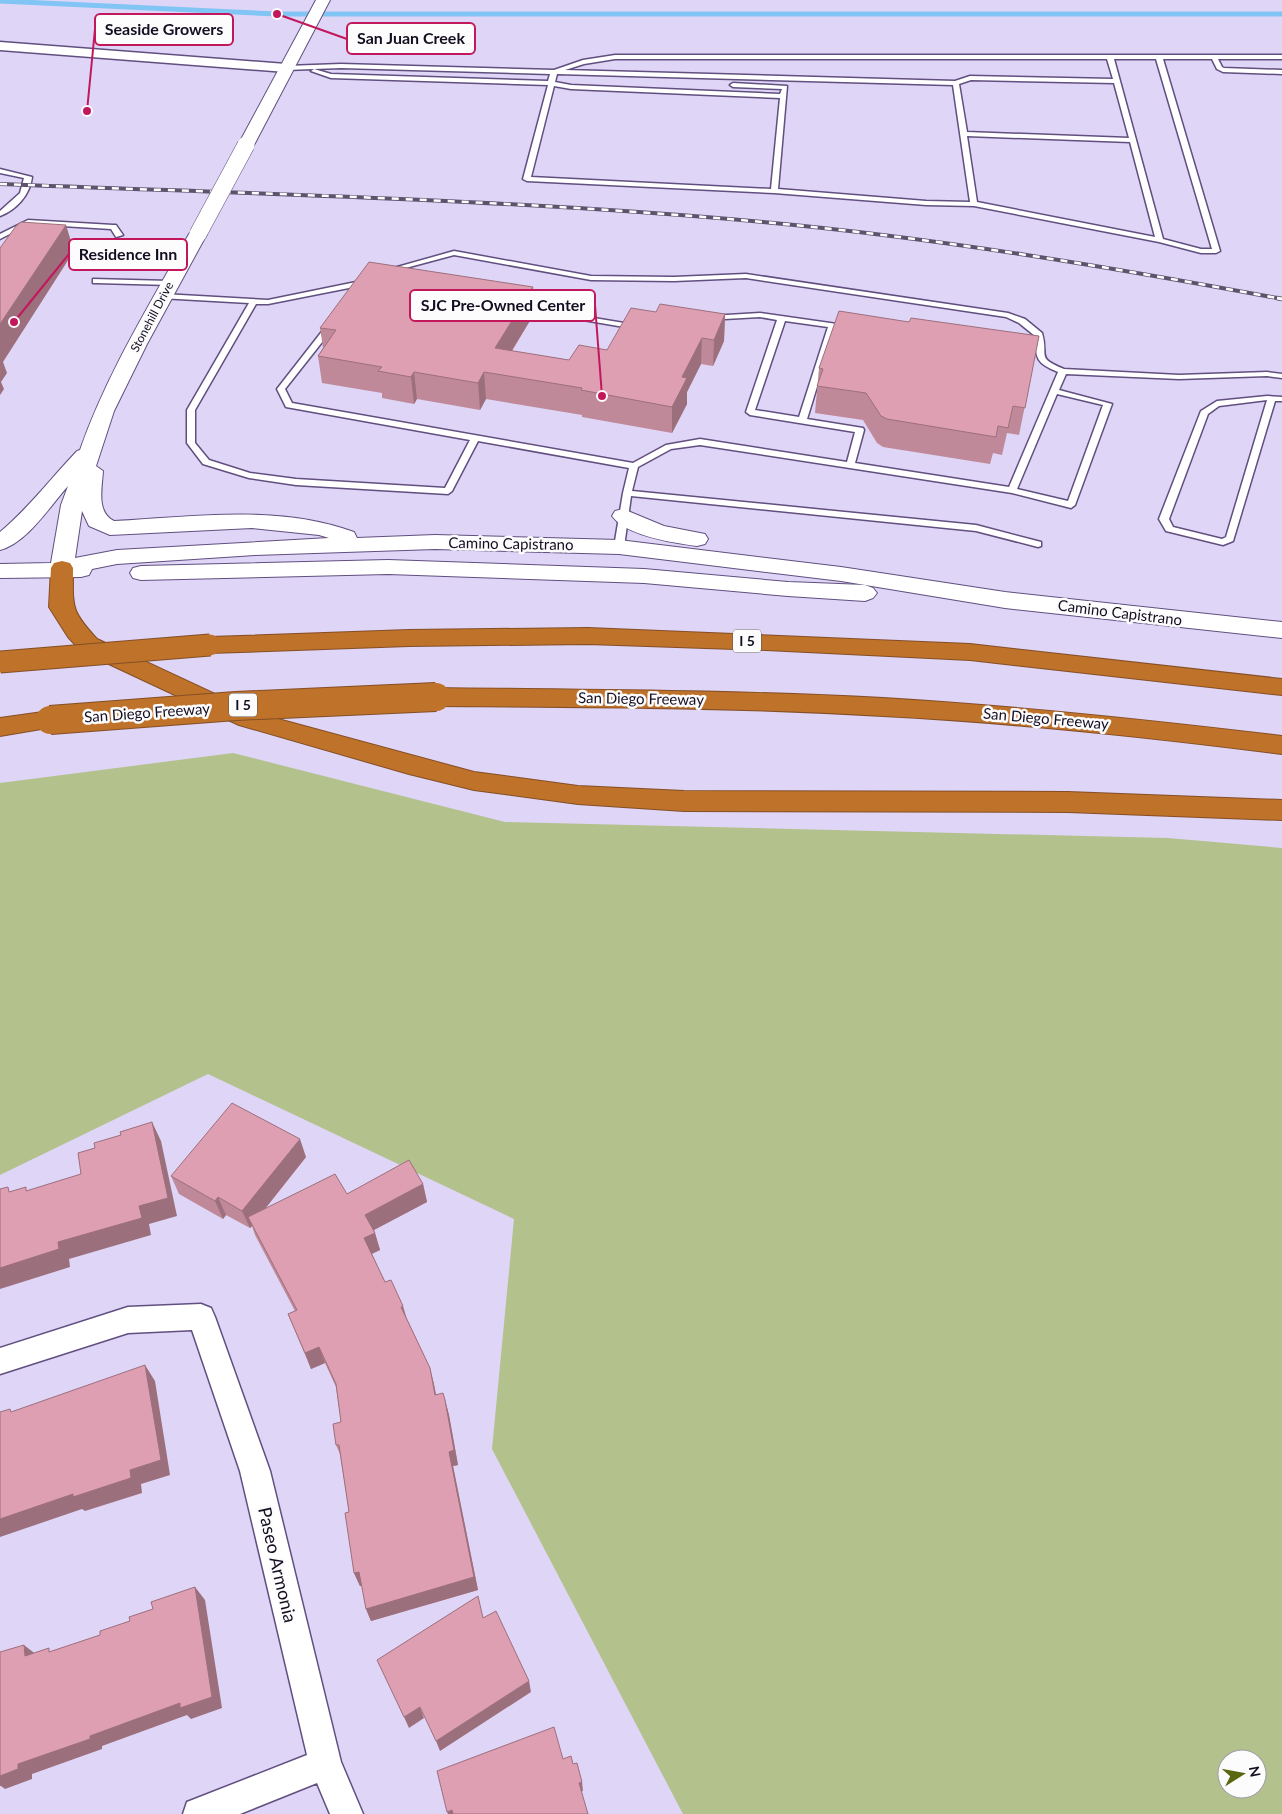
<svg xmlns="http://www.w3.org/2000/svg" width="1282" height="1814" font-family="Lato,sans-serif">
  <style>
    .green { fill: #b3c18d; fill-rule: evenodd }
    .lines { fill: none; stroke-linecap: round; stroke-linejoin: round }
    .stream { stroke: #80c5f4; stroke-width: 5 }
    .service-casing { stroke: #604f7f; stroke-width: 3 }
    .minor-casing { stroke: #604f7f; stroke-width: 3 }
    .secondary-casing { stroke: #604f7f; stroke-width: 2 }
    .motorway-casing { stroke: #844f27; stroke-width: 2 }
    .service { fill: #fff; fill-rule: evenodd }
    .minor { fill: #fff; fill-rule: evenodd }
    .secondary { fill: #fff; fill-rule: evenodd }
    .motorway { fill: #bf7229; fill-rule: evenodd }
    .rail-far1-casing { stroke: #5c546d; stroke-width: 4 }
    .rail-casing { stroke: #5c546d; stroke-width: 4.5 }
    .rail-far1 { stroke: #fcfcfc; stroke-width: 2.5; stroke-dasharray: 7; stroke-linecap: butt }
    .rail { stroke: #fcfcfc; stroke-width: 3; stroke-dasharray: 9; stroke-linecap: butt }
    .secondary-bridge-casing { stroke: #604f7f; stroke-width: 18; stroke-linecap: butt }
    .motorway-bridge-far1-casing { stroke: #844f27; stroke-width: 23; stroke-linecap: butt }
    .motorway-bridge-casing { stroke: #844f27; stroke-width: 30; stroke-linecap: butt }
    .secondary-bridge { stroke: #fff; stroke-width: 17 }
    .motorway-bridge-far1 { stroke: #bf7229; stroke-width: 21 }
    .motorway-bridge { stroke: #bf7229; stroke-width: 28 }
    .wall { fill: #c08999 }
    .shaded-wall { fill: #9c6f7d }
    .building { fill: #df9fb2; stroke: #9c6f7d }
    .labels { text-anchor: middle; stroke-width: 5; stroke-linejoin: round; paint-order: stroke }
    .far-street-label { font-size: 12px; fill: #150e22; stroke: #fcfcfc }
    .shield { fill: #fcfcfc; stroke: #5a5563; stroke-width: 1 }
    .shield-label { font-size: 14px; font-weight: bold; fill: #150e22 }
    .street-label { font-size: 15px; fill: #150e22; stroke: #fcfcfc }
    .near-street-label { font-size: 18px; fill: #150e22; stroke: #fcfcfc }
    .leader { fill: none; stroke: #c2185b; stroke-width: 2 }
    .callout-dot { fill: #c2185b; stroke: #fcfcfc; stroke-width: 2 }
    .callout { fill: #fcfcfc; stroke: #c2185b; stroke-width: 2 }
    .callout-label { font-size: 16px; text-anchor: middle; font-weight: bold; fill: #150e22 }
  </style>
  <rect width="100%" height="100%" fill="#dfd5f7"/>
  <path class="green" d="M233,753L505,822L1168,838L1282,848V1814H683L492,1449L514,1219L208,1074L0,1175V783ZM1227,1759H1257V1789H1227Z"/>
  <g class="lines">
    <path class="stream" d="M0,1L277,14H1282"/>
    <defs>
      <g id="service">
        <path d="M615,55H1282V59H1218L1222,67L1224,68L1282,70V74L1223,72L1217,69L1212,59H1163L1220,251L1216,253H1201L1159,242L974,206L926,205L774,193L527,181L523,179L548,85L331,78L311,71L314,69L331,74L548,81L550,74L341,68L286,70L283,68L286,66L341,64L554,70L583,60ZM615,59H1107L1113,79L970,76L955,81L565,70L584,64ZM1114,59H1156L1212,249H1201L1163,239ZM557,74L953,85L970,202L926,201L778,189L787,86L733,83L730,85L733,87L782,89L780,94L571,85L555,82ZM971,80L1114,83L1129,138L967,132L959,84ZM554,86L571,89L780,98L771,189L531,177ZM967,136L1130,142L1155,237L977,202Z"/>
        <path d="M0,169L32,177C30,195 16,210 0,216V211L20,193L24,178L0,173Z"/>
        <path d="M28,220L113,225H116L123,235L116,237L111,229L29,224L0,239V234Z"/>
        <path d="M454,251L591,276L674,277L746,274L1008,313L1025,319L1042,333C1049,357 1035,357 1064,369L1179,375L1267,372L1282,374V378L1267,376L1179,379L1066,374L1059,390L1112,404L1075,505L1071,508L1012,493L700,445L671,449L638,467L632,491L976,525L1041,542V546L1038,547L976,531L631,496L624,547L619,550L614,547L623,493L629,468L478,441L452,491L448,494L296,485L249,478L203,464L187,443V410L249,303L160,298L159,296L163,294L268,300L356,282L361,276H367V280L359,286L268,304H256L195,410V443L209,460L250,473L296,479L445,488L470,440L286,407L277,389L327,325H330L334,327L285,389L292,403L633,463L666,445L700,439L847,462L855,432L750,415L746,412L777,320L760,317L707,320V316H710L760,313L851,326V330L835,328L807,419L863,428L864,430L855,463L1009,487L1058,372C1036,363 1036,359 1035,336L1019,323L1006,317L746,278L674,281L591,280L454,255L387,273L383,271ZM785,321L828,327L799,417L755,410ZM1057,394L1103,405L1068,501L1017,489Z"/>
        <path d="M93,279L170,281L174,283L170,285L96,283H93Z"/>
        <path d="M516,305L624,323L637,322L641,324L637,326L624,327L519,309H516Z"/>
        <path d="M1267,396L1282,397V401H1275L1233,541L1223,545L1166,531L1159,519L1201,411L1217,401ZM1267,400L1226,537L1222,539L1173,527L1169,519L1208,414L1219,406Z"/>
      </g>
      <g id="minor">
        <path d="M0,42L286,64L292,68L286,72L0,50Z"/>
        <path d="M201,1304L211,1308L215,1317L270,1471L341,1762L363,1814H330L317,1783L240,1814H183L187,1802L307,1755L240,1471L192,1330L128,1333L0,1374V1348L128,1307Z"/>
      </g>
      <g id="secondary">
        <path d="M316,0H330L254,145L252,149H240L238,145Z"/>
        <path d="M198,229L204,230L207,234L147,344L114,411L96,466L103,471C102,488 96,512 114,521C193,517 278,504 354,532L357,538L435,535L619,540L841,567L1005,592L1282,622V638L1005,608L841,581L619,554L435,549L255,555L117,564L92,569L89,575L81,577L0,578V564L51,563L61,505L68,486C50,506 27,543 0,550V532C29,508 51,478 77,451L80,450C107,373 150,304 189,234L192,230ZM82,511L89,526L110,535L252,528L319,535L329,538L117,550L75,558Z"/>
        <path d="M623,509L664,526L705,534L708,539L705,544L697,546C674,543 626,536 612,516L615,511Z"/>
        <path d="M388,560L644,569L788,582L865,585L873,588L877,593L873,598L865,601L788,596L644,583L388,574L141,580L133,578L130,573L133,568L141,566Z"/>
      </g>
      <g id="motorway">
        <path d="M62,561L70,563L73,568C73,607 70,610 97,639L256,713L474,772L578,786L684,791L1068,792L1282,800V820L1068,812L684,811L578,804L474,790L409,774L239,725L81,651L68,637L49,607L51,568L54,563Z"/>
        <path d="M588,628L970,644L1282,679V695L970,660L766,650L588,644L409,646L210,653L202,651L198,645L202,639L210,637L409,630Z"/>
        <path d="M436,688C585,690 734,690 883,698C1017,706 1149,720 1282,736V754C1149,737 1017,723 883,716C734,707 585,707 436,706L427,703L424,697L427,691Z"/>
        <path d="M50,711L59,714L62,720L59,726L0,736V718Z"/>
      </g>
    </defs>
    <use href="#service" class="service-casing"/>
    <use href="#minor" class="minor-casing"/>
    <use href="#secondary" class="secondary-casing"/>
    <use href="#motorway" class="motorway-casing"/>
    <use href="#service" class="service"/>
    <use href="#minor" class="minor"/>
    <use href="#secondary" class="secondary"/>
    <use href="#motorway" class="motorway"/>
    <defs>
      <path id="rail-far1" d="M0,184C254,194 510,199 763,222C937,238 1110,267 1282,299"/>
      <path id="rail" d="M1277,298L1282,299"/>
    </defs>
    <use href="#rail-far1" class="rail-far1-casing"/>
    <use href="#rail" class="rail-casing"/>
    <use href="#rail-far1" class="rail-far1"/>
    <use href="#rail" class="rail"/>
    <defs>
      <path id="secondary-bridge" d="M198,234L246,145"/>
      <path id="motorway-bridge-far1" d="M0,662L210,645"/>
      <path id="motorway-bridge" d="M50,720L236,706L436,697"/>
    </defs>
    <use href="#secondary-bridge" class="secondary-bridge-casing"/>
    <use href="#motorway-bridge-far1" class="motorway-bridge-far1-casing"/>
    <use href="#motorway-bridge" class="motorway-bridge-casing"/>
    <use href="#secondary-bridge" class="secondary-bridge"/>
    <use href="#motorway-bridge-far1" class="motorway-bridge-far1"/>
    <use href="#motorway-bridge" class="motorway-bridge"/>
  </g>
  <g class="wall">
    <path d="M533,287L534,314L512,351L569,360L607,350L656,312L725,314L724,341L713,366L701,364L687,392V404L672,433L582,417V415L486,399L480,410L417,399L414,404L382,398V393L322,383L318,356L323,348L320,328Z"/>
    <path d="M909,322L1039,336L1019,435L1007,433L1002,455L993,453L990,464L883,447L877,443L863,420L815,413L819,368Z"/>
    <path d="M306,1157L265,1209L347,1194L423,1184L427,1202L374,1230L380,1250L372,1254L385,1282L407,1319L430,1368L436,1395L445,1400L449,1415L458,1465L453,1466L478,1590L371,1621L366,1609L362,1586H360L354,1573L349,1512L340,1454L336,1445L341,1422L336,1387L325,1363L311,1369L288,1314L295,1311L255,1235L252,1226L250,1228L226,1215L223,1219L179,1194L171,1176Z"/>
  </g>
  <g class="shaded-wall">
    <path d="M66,225L74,251L3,362L7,373L1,382L4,389L0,395V324Z"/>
    <path d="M533,287L534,314L497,375L495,348Z"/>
    <path d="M725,314L724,341L713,366L714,340Z"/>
    <path d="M702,338L701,364L687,392V404L672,433V407L682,377Z"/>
    <path d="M414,372L417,399L414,404L411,377Z"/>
    <path d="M484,372L486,399L480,410L478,383Z"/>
    <path d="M152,1122L161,1141L177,1216L149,1224L151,1235L69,1259L70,1267L0,1289V1268L139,1206Z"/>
    <path d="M300,1139L306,1157L252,1225L248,1217L252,1226L250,1228L242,1211Z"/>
    <path d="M423,1184L427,1202L370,1232L365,1215Z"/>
    <path d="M218,1197L226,1215L223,1219L215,1201Z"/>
    <path d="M375,1233L380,1250L369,1255L364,1238Z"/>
    <path d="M403,1306L408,1323L401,1307Z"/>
    <path d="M319,1347L325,1363L311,1369L305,1353Z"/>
    <path d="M145,1365L155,1381L170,1475L141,1484L142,1493L85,1511L82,1509L0,1537V1519L130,1470Z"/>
    <path d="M430,1368L434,1384L439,1411L435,1395Z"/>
    <path d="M445,1400L449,1415L458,1465L453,1466L478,1590L371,1621L366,1609Z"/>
    <path d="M359,1572L365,1584L360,1586L354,1573Z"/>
    <path d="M195,1587L205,1600L222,1708L191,1719L187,1715L102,1746V1749L32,1774V1779L5,1789L1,1786H0V1776L18,1764L90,1736Z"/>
    <path d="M24,1645L38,1656H25Z"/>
    <path d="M529,1681L531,1692L440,1751L436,1741Z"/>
    <path d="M420,1707L424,1718L409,1728L404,1717Z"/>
    <path d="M582,1782L583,1791L580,1792L579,1783Z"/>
    <path d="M452,1810L454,1814H448L447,1812Z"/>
  </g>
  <g class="building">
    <path d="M21,222L66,225L0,324V248L16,226Z"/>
    <path d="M369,262L533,287L495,348L569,360L579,345L607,350L631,308L656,312L660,304L725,314L714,340L702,338L682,377L687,378L672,407L581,390L582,388L484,372L478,383L414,372L411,377L378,371L382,367L318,356L336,330L320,328Z"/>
    <path d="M839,311L909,322L911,318L1039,336L1025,408L1013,406L1008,428L998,426L996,437L887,419L881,416L866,393L817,386L823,369L819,368Z"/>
    <path d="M232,1103L300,1139L242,1211L218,1197L215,1201L171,1176Z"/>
    <path d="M152,1122L168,1198L139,1206L142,1218L58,1242L59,1249L0,1268V1189L8,1187L9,1192L26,1187V1191L81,1174L78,1153L95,1148L94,1143L121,1135L120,1132Z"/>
    <path d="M409,1160L423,1184L365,1215L375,1233L364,1238L385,1282L391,1280L403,1306L401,1307L430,1368L435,1395L443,1393L445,1400L454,1450L449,1452L474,1577L366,1609L359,1572L354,1573L345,1513L349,1512L339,1445H336L333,1424L341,1422L336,1384L319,1347L305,1353L288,1314L297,1310L248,1217L335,1174L347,1194Z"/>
    <path d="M145,1365L161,1460L130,1470L131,1478L73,1497V1494L0,1519V1412L10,1409L11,1412Z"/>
    <path d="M195,1587L212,1697L180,1708V1703L90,1736V1739L18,1764V1769L0,1776V1652L24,1645L25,1656L49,1648V1652L100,1635V1631L130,1621L129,1617L153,1609L151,1602Z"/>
    <path d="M478,1596L483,1618L496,1611L529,1681L436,1741L420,1707L404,1717L377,1660Z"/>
    <path d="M554,1727L563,1759L571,1756L573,1764L577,1763L582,1782L579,1783L588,1814H453L452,1810L447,1812L437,1771Z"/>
  </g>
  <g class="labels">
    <g class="far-street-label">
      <text transform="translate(152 317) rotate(-62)" y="4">Stonehill Drive</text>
    </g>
    <g class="shield">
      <rect x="733" y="629.5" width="28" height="23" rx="4"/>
      <rect x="229" y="693.5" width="28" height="23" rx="4"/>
    </g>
    <g class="shield-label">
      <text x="747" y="646">I 5</text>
      <text x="243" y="710">I 5</text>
    </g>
    <g class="street-label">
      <text transform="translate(511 544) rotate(1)" y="5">Camino Capistrano</text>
      <text transform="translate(1120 613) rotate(7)" y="5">Camino Capistrano</text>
      <text transform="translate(641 699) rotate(1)" y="5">San Diego Freeway</text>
      <text transform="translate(147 713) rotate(-4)" y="5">San Diego Freeway</text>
      <text transform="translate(1046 719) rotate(5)" y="5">San Diego Freeway</text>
    </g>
    <g class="near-street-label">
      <text transform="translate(277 1565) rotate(77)" y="6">Paseo Armonia</text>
    </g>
  </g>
  <path class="leader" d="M87 111L95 29M277 14L347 39M14 322L69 254M602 396L595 305"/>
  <g class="callout-dot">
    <circle cx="87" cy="111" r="5"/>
    <circle cx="277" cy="14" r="5"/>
    <circle cx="14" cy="322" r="5"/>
    <circle cx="602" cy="396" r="5"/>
  </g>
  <g class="callout">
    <rect x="95" y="14" width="138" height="31" rx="5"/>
    <rect x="347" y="23" width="128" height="31" rx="5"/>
    <rect x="69" y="239" width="118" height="31" rx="5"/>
    <rect x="410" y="290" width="185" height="31" rx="5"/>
  </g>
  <g class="callout-label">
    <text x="164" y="35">Seaside Growers</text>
    <text x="411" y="44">San Juan Creek</text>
    <text x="128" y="260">Residence Inn</text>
    <text x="503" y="311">SJC Pre-Owned Center</text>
  </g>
  <g transform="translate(1242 1774) rotate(79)"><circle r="24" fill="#fcfcfc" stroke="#a09da5"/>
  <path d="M0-4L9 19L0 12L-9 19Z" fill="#586710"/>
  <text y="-8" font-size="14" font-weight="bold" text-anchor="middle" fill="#150e22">N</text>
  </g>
</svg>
